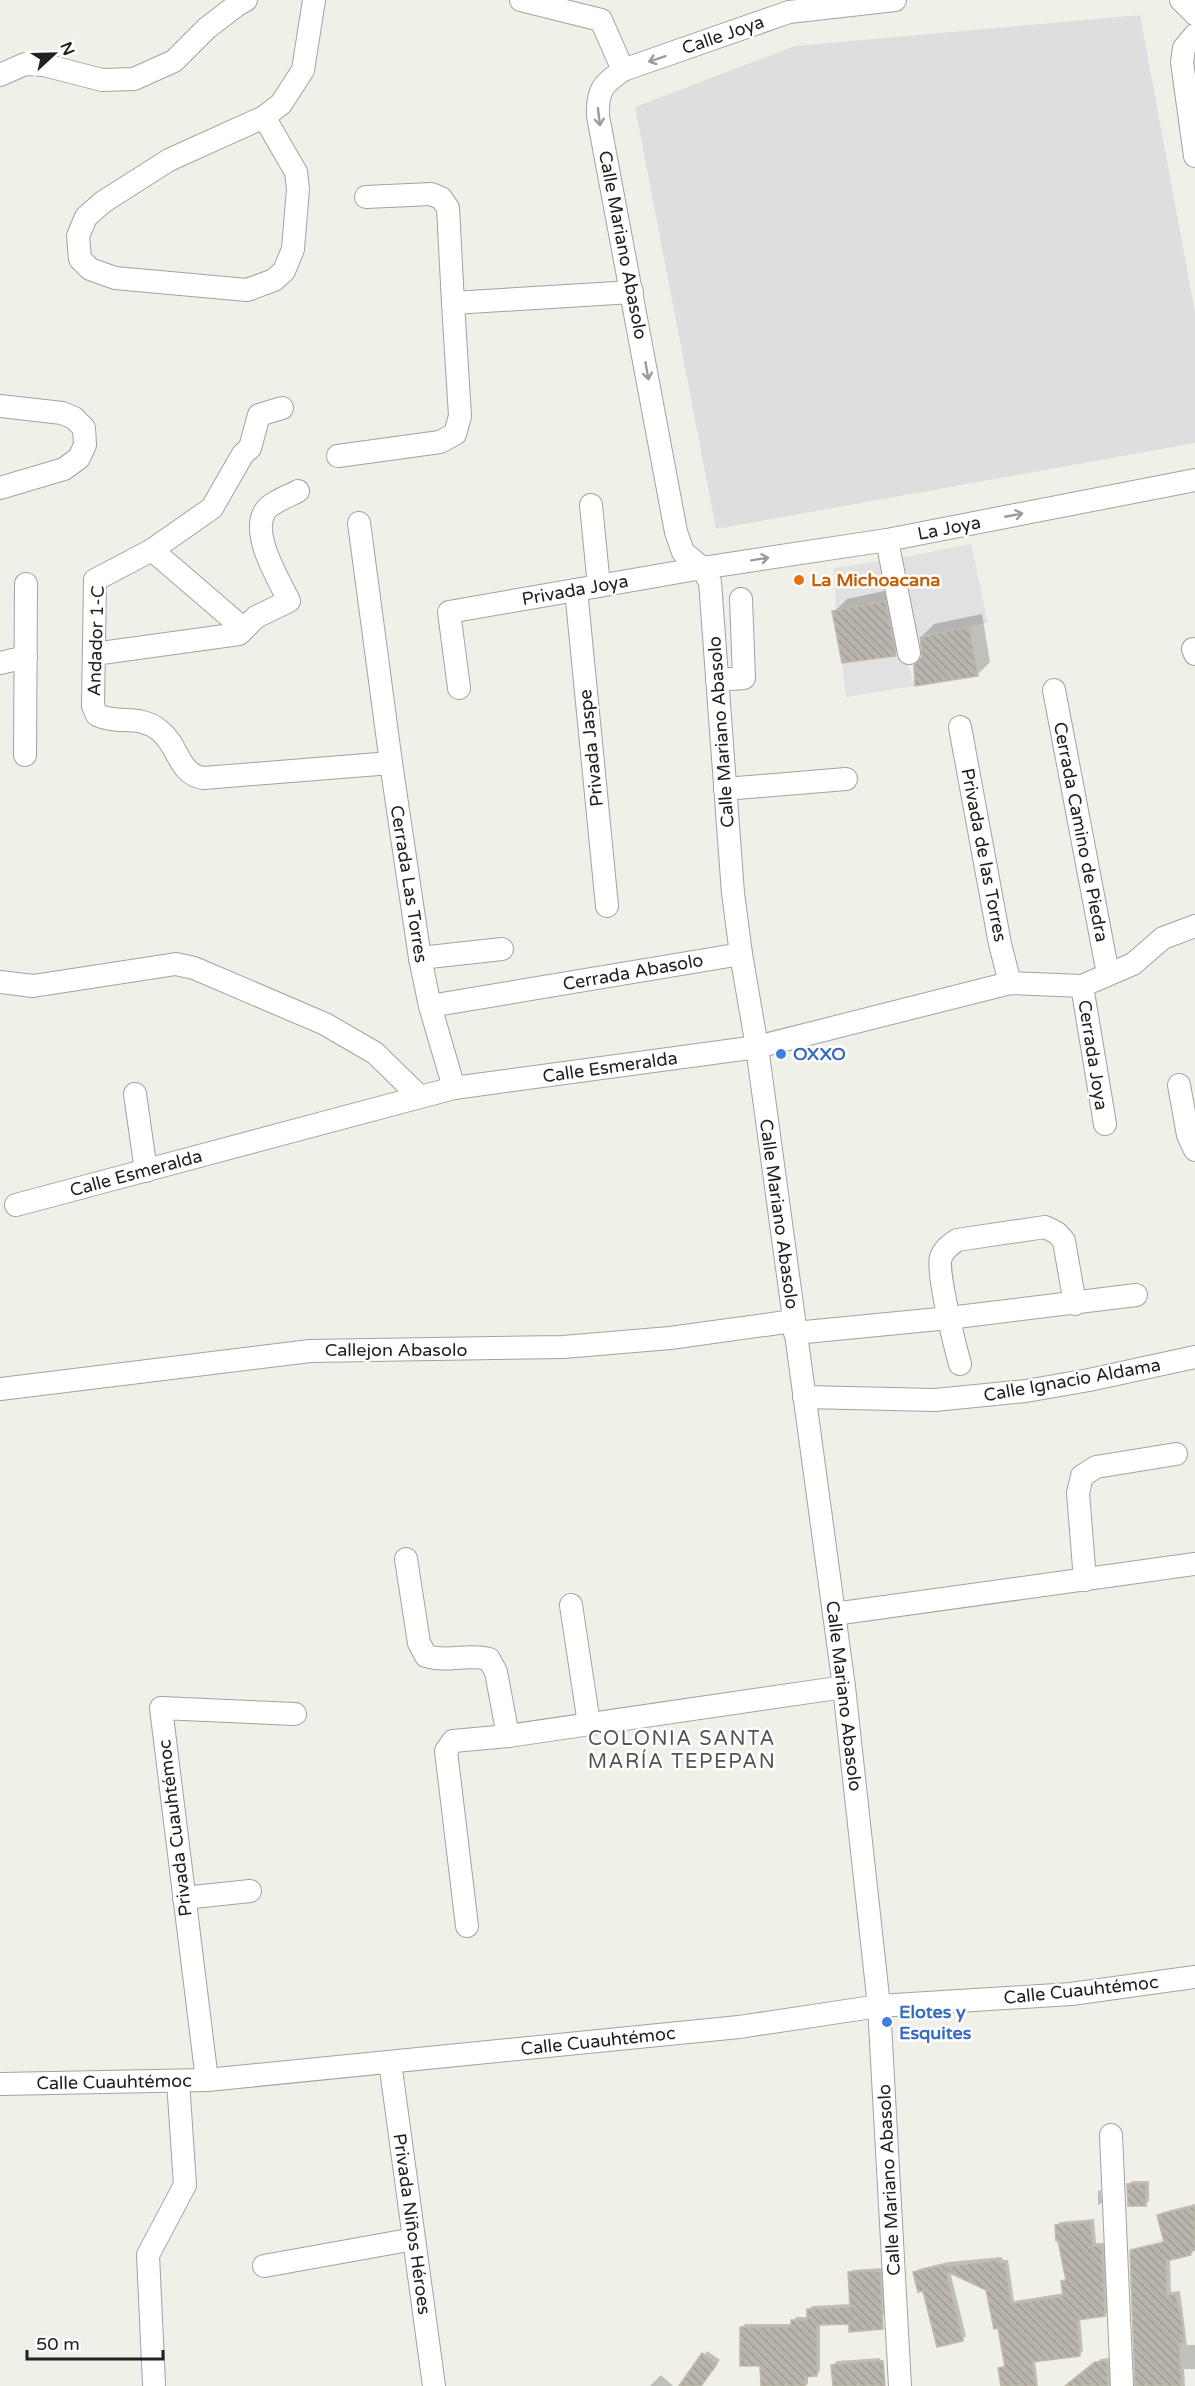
<svg xmlns="http://www.w3.org/2000/svg" width="1195" height="2386" font-family="'Varela Round',sans-serif">
  <style>
    .residential { fill: #dfdede }
    .parking { fill: #e1e1e1 }
    .shadow { fill: #0003 }
    .building { fill: url(#building-back-hatch); stroke: #c0b9ac; stroke-width: 1.5 }
    .lines { fill: none; stroke-linecap: round; stroke-linejoin: round }
    .minor-casing { stroke: #a2a2a2; stroke-width: 24 }
    .minor { stroke: #fff; stroke-width: 22 }
    .oneway { stroke: #9b9b9b }
    .food-dot { fill: #e8710a; stroke: #fff; stroke-width: 2 }
    .shop-dot { fill: #3f7fe0; stroke: #fff; stroke-width: 2 }
    .labels { text-anchor: middle; stroke-width: 5; stroke-linejoin: round; paint-order: stroke }
    .street-label { font-size: 18px; fill: #212121; stroke: #fff }
    .food-label { font-size: 18px; font-weight: bold; fill: #c56008; stroke: #fff; text-anchor: start }
    .shop-label { font-size: 18px; font-weight: bold; fill: #366cbe; stroke: #fff; text-anchor: start }
    .neighbourhood-label { font-size: 20px; letter-spacing: 1.5px; fill: #545454; stroke: #fff }
  </style>
  <defs>
    <pattern id="building-back-hatch" width="6" height="6" patternUnits="userSpaceOnUse" patternTransform="scale(1.5)"><rect width="6" height="6" fill="#b9b5ae"/><path d="M-1 5l2 2M0 0l6 6M5-1l2 2" fill="none" stroke="#9f9b95"/></pattern>
  </defs>
  <rect width="100%" height="100%" fill="#f0efe8"/>
  <path class="residential" d="M1140,15L1195,312V443L716,529L635,107L795,46Z"/>
  <g class="parking">
    <path d="M971,544L988,623L912,637L894,559Z"/>
    <path d="M885,560L893,599L836,611L834,568Z"/>
    <path d="M905,657L915,686L846,697L842,663Z"/>
  </g>
  <g class="shadow">
    <path d="M898,588L908,641L895,654L834,612L847,599Z"/>
    <path d="M982,614L990,662L977,675L923,657L921,637L934,624Z"/>
    <path d="M1132,2181H1149V2201L1145,2205L1128,2185Z"/>
    <path d="M1101,2190L1102,2203L1098,2205V2191Z"/>
    <path d="M1195,2204V2250L1192,2253L1170,2259L1171,2292L1180,2291L1187,2345H1195V2369H1184L1185,2386H1137L1131,2250L1171,2241V2238L1134,2247L1165,2239L1159,2215L1163,2212Z"/>
    <path d="M1094,2219L1096,2243H1106L1109,2311L1105,2315L1080,2318L1083,2351L1079,2355L1035,2360L1038,2386H1002L1000,2368L1006,2364L999,2326L987,2289L950,2271L966,2336L962,2340L925,2289L915,2273L919,2269L948,2262L1002,2257L1003,2260H1008L1014,2301L1065,2293L1063,2281L1067,2277L1056,2226L1060,2222Z"/>
    <path d="M883,2268L886,2312L882,2316L850,2323H820V2371L816,2375H808V2384L805,2386H762V2365L742,2328L745,2324H792L796,2317H808V2310L812,2306L851,2304L849,2273L853,2270Z"/>
    <path d="M707,2351L720,2360L701,2386H680Z"/>
    <path d="M880,2358L884,2386H835L833,2365L837,2361Z"/>
    <path d="M1111,2358L1114,2386H1067L1101,2359Z"/>
    <path d="M661,2375L673,2386H650Z"/>
  </g>
  <g class="building">
    <path d="M885,601L896,656L842,663L832,611Z"/>
    <path d="M969,627L978,676L915,686L914,665L922,657L920,637Z"/>
    <path d="M1127,2184H1146V2206H1128Z"/>
    <path d="M1195,2206V2250L1190,2251L1191,2255L1166,2261L1167,2295L1176,2294L1182,2323L1184,2343H1180L1179,2351L1182,2386H1135L1130,2250L1164,2242L1157,2215Z"/>
    <path d="M1090,2222L1093,2246H1102L1105,2316L1077,2320L1080,2356L1032,2362L1036,2386H1001L998,2368L1005,2367L998,2328L994,2329L986,2290L946,2271L963,2341L937,2347L923,2291L918,2292L913,2272L944,2265L945,2267L999,2260V2263H1005L1011,2304L1063,2296L1061,2281L1066,2280L1058,2241H1056L1055,2225Z"/>
    <path d="M880,2271L883,2329L849,2332V2324L817,2325V2376L805,2377V2386H761L760,2366H740V2327H791V2320H807V2309L850,2307L848,2272Z"/>
    <path d="M702,2353L717,2364L701,2386H679Z"/>
    <path d="M871,2361H883L885,2386H833L831,2365Z"/>
    <path d="M1107,2361L1108,2386H1065L1095,2362Z"/>
  </g>
  <g class="lines">
    <defs>
      <g id="minor">
        <path d="M521,0L601,20L623,70"/>
        <path d="M895,0L789,12L623,70C603,84 597,90 598,116L676,532L683,552L702,568L710,582L733,893L741,954L757,1047L844,1687L879,2006L900,2386"/>
        <path d="M1181,0L1195,14"/>
        <path d="M1195,35L1184,48L1182,62L1195,156"/>
        <path d="M0,75L25,64L44,65L102,80L134,79L174,61L207,28L237,5L246,0"/>
        <path d="M264,117L296,172L298,189L293,249L284,271L274,280L247,290L115,278L90,269L80,259L78,236L86,217L103,202L169,160L264,117L281,104L303,70L314,0"/>
        <path d="M366,197L431,194L441,198L448,208L453,303L632,292"/>
        <path d="M0,406L62,413L74,418L84,428L85,445L79,458L64,469L0,488"/>
        <path d="M282,408L259,415L250,448L243,454L212,508L152,550L95,580L93,706L97,715C119,725 139,714 159,730C179,745 178,775 204,778L391,763"/>
        <path d="M338,456L440,442L455,434L460,416L453,303"/>
        <path d="M591,505L599,586"/>
        <path d="M359,523L391,763L420,958L430,1006L454,1088"/>
        <path d="M887,540L909,653"/>
        <path d="M152,550L244,629"/>
        <path d="M576,590L607,906"/>
        <path d="M1193,649L1195,654"/>
        <path d="M94,654L239,634L256,617L289,601C279,580 249,532 266,510C272,502 289,496 298,491"/>
        <path d="M0,663L26,657"/>
        <path d="M717,680L744,678L741,599"/>
        <path d="M459,688L449,612L702,568L887,540L1195,480"/>
        <path d="M1054,690L1108,974"/>
        <path d="M960,727L1000,944L1010,983"/>
        <path d="M25,755L26,584"/>
        <path d="M725,789L846,779"/>
        <path d="M420,958L502,949"/>
        <path d="M0,982L33,986L176,964L194,968L325,1024L375,1053L419,1096"/>
        <path d="M1082,986L1105,1124"/>
        <path d="M430,1006L741,954"/>
        <path d="M1179,1085L1188,1135L1195,1150"/>
        <path d="M135,1094L146,1171"/>
        <path d="M16,1205L454,1088L757,1047L1010,983L1082,986L1133,964L1163,938L1195,926"/>
        <path d="M795,1333L949,1318L1136,1295"/>
        <path d="M960,1364C955,1346 936,1270 941,1257C944,1249 950,1245 957,1240L1045,1227L1057,1233L1064,1241L1075,1304"/>
        <path d="M0,1389L310,1351L563,1347L670,1338L793,1321"/>
        <path d="M804,1397L935,1400L1026,1391L1089,1380L1195,1357"/>
        <path d="M406,1559L419,1643L426,1656C450,1663 466,1653 489,1659L496,1672L508,1736L844,1687"/>
        <path d="M1085,1580L1078,1493L1082,1476L1096,1467L1176,1454"/>
        <path d="M571,1605L589,1724"/>
        <path d="M834,1614L1195,1564"/>
        <path d="M184,1898L250,1891"/>
        <path d="M467,1926L446,1751L453,1741L508,1736"/>
        <path d="M390,2062L434,2386"/>
        <path d="M207,2080L161,1708L295,1714"/>
        <path d="M0,2084L207,2080L739,2027L879,2006L1071,1994L1195,1977"/>
        <path d="M1111,2135L1122,2386"/>
        <path d="M264,2266L414,2239"/>
        <path d="M154,2384L148,2255L185,2185L178,2081"/>
      </g>
    </defs>
    <use href="#minor" class="minor-casing"/>
    <use href="#minor" class="minor"/>
  </g>
  <defs><path id="oneway-shaft" d="M-6 0H5M1.5-3L5.5 0L1.5 3" fill="none" stroke-width="1.6" stroke-linecap="round" stroke-linejoin="round" transform="scale(1.5)"/></defs>
  <g class="oneway">
    <use href="#oneway-shaft" transform="translate(657 59) rotate(161)"/>
    <use href="#oneway-shaft" transform="translate(599 117) rotate(83)"/>
    <use href="#oneway-shaft" transform="translate(647 371) rotate(80)"/>
    <use href="#oneway-shaft" transform="translate(1014 515) rotate(-11)"/>
    <use href="#oneway-shaft" transform="translate(760 559) rotate(-9)"/>
  </g>
  <circle class="food-dot" cx="799" cy="580" r="6"/>
  <g class="shop-dot">
    <circle cx="781" cy="1054" r="6"/>
    <circle cx="887" cy="2022" r="6"/>
  </g>
  <g class="labels">
    <g class="street-label">
      <text transform="translate(723 35) rotate(-19)" y="6">Calle Joya</text>
      <text transform="translate(623 245) rotate(79)" y="6">Calle Mariano Abasolo</text>
      <text transform="translate(949 528) rotate(-11)" y="6">La Joya</text>
      <text transform="translate(575 590) rotate(-10)" y="6">Privada Joya</text>
      <text transform="translate(96 641) rotate(-88)" y="6">Andador 1-C</text>
      <text transform="translate(721 732) rotate(-94)" y="6">Calle Mariano Abasolo</text>
      <text transform="translate(591 748) rotate(-96)" y="6">Privada Jaspe</text>
      <text transform="translate(1081 832) rotate(79)" y="6">Cerrada Camino de Piedra</text>
      <text transform="translate(984 855) rotate(79)" y="6">Privada de las Torres</text>
      <text transform="translate(409 884) rotate(81)" y="6">Cerrada Las Torres</text>
      <text transform="translate(633 972) rotate(-10)" y="6">Cerrada Abasolo</text>
      <text transform="translate(1093 1055) rotate(81)" y="6">Cerrada Joya</text>
      <text transform="translate(610 1067) rotate(-8)" y="6">Calle Esmeralda</text>
      <text transform="translate(136 1173) rotate(-15)" y="6">Calle Esmeralda</text>
      <text transform="translate(779 1214) rotate(82)" y="6">Calle Mariano Abasolo</text>
      <text x="396" y="1356">Callejon Abasolo</text>
      <text transform="translate(1072 1380) rotate(-10)" y="6">Calle Ignacio Aldama</text>
      <text transform="translate(844 1696) rotate(83)" y="6">Calle Mariano Abasolo</text>
      <text transform="translate(175 1828) rotate(-97)" y="6">Privada Cuauhtémoc</text>
      <text transform="translate(1081 1990) rotate(-6)" y="6">Calle Cuauhtémoc</text>
      <text transform="translate(598 2041) rotate(-6)" y="6">Calle Cuauhtémoc</text>
      <text transform="translate(114 2082) rotate(-1)" y="6">Calle Cuauhtémoc</text>
      <text transform="translate(889 2180) rotate(-93)" y="6">Calle Mariano Abasolo</text>
      <text transform="translate(412 2224) rotate(82)" y="6">Privada Niños Héroes</text>
    </g>
    <g class="food-label">
      <text x="811" y="586">La Michoacana</text>
    </g>
    <g class="shop-label">
      <text x="793" y="1060">OXXO</text>
      <text x="899" y="2018">Elotes y<tspan x="899" dy="21">Esquites</tspan></text>
    </g>
    <g class="neighbourhood-label">
      <text x="682" y="1745">COLONIA SANTA<tspan x="682" dy="23">MARÍA TEPEPAN</tspan></text>
    </g>
  </g>
  <g transform="translate(54 54) rotate(68)" stroke="#ffffff" stroke-width="4.5" paint-order="stroke">
  <path d="M0-4.5L10 22L0 15L-10 22Z" fill="#212121"/>
  <text y="-9" font-size="16" font-weight="bold" text-anchor="middle" fill="#212121">N</text>
  </g>
  <path d="M27 2350v9h136v-9" fill="none" stroke="#212121" stroke-width="3"/>
  <text x="36" y="2350" font-size="18" fill="#212121" stroke="#ffffff" stroke-width="4.5" paint-order="stroke">50 m</text>
</svg>
